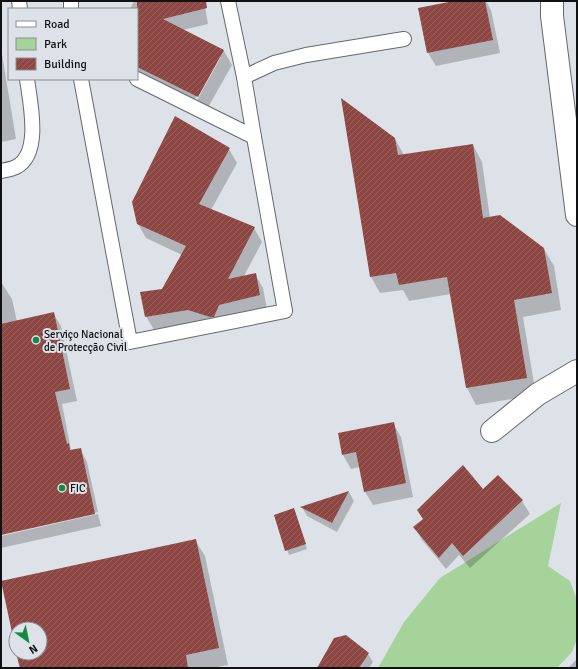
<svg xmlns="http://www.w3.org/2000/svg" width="578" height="669" font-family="Signika,sans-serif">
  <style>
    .green { fill: #a5d399 }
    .shadow { fill: #0003; fill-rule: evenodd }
    .building { fill: url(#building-hatch) }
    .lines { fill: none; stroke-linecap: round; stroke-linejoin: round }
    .lane-casing { stroke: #64696d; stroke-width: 16 }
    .street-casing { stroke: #64696d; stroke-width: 24 }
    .lane { stroke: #fff; stroke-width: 14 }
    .street { stroke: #fff; stroke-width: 22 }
    .poi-dot { fill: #138b46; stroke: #dde2e8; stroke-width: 1.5 }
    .labels { text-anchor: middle; stroke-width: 4; stroke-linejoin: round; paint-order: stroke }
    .poi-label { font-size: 11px; fill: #0f1113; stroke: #dde2e8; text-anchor: start }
  </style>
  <defs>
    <pattern id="building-hatch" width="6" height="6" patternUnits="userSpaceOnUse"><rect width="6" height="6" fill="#8d4642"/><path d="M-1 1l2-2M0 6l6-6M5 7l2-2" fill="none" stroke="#986260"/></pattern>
  </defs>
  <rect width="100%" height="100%" fill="#dde2e8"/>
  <path class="green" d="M561,503L548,566L570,581L577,600V639L572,652L557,668H378L404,622L440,578Z"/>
  <g class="shadow">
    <path d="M134,1H204L208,24L183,30L224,51L232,65L206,111L137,77V9H130ZM219,57H221L196,102L194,101Z"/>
    <path d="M459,1H486L491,10L500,53L436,66L428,53Z"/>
    <path d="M1,48L16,139L1,142Z"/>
    <path d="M395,139L404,155L473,145L482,162L490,218L500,216L544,249L554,266L561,310L523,317L536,395L476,405L467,388L451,294L409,301L403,290L380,293L371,277Z"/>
    <path d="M229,149L237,163L211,210L254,228L262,242L244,276L255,274L263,288L267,309L154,330L146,316L182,255L146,238L138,224Z"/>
    <path d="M1,282L12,299L17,322L53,313L61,326L77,401L62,404L71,450L72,451L80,449L87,462L98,512L1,534Z"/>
    <path d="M393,423L401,437L413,497L373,505L365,492L360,467L351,469L343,455L339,434Z"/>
    <path d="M498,476L522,501L530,514L470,568L459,555L446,569L422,540L415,527L424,520L483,491Z"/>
    <path d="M349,492L354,501L337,532L307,516L302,507Z"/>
    <path d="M294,510L307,549L289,555L275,516Z"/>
    <path d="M98,514L101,526L1,548V536Z"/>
    <path d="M195,540L205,556L228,665L212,668H20L17,653H40V629H16V647L2,581Z"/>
    <path d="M368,654L373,662L369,668H323Z"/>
    <path d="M577,659V668H568Z"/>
  </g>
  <g class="building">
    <path d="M137,1H206L207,8L163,19L224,50L198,97L137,67Z"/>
    <path d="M454,1H485L493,40L427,53L418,8Z"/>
    <path d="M341,98L395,138L398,155L473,144L483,218L500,215L544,248L552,293L514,300L527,378L466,388L447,277L399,285L396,273L370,277Z"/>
    <path d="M175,116L230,148L199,204L255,227L228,279L256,273L260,295L219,305L214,317H210L188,310L145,317L140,292L162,289L186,246L137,224L132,202Z"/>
    <path d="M54,312L70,389L55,392L67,444L69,443L70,450L81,448L95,514L1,535V324Z"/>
    <path d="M394,422L406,483L364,492L356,452L342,455L338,433Z"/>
    <path d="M463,465L483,489L498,475L523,500L463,556L452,543L439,558L413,527L423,519L417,510Z"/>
    <path d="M349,491L332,523L300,507Z"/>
    <path d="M294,508L306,544L285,551L274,515Z"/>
    <path d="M196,539L219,648L186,655L188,668H20L16,653H40V629H16V651L1,581Z"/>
    <path d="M346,635L369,653L359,668H317L334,638Z"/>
  </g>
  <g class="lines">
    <defs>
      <g id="lane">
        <path d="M19,1L20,9"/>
        <path d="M71,1V9"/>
        <path d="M228,1L244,77"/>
        <path d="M81,79L130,342L285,311L254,137"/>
        <path d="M137,79L254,137L244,77L274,63L306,55L404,39"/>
        <path d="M1,171C6,170 12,169 16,167C42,154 30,102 27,79"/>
      </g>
      <g id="street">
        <path d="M552,1V16L577,215"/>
        <path d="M492,431L538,394L577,371"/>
      </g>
    </defs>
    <use href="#lane" class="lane-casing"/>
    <use href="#street" class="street-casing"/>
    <use href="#lane" class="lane"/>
    <use href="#street" class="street"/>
  </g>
  <g class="poi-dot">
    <circle cx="36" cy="340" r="4"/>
    <circle cx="62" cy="488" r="4"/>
  </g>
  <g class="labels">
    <g class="poi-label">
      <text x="44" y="338">Serviço Nacional<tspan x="44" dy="13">de Protecção Civil</tspan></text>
      <text x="70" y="492">FIC</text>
    </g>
  </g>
  <rect width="578" height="669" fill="none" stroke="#0f1113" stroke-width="4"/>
  <rect x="8" y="8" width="130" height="72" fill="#dde2e8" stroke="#8b8e93"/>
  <rect x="16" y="21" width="20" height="6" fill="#ffffff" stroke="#8b8e93"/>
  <text x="44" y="28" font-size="12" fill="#0f1113">Road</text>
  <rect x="16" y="38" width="20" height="12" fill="#a5d399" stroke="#8b8e93"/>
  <text x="44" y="48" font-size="12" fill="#0f1113">Park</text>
  <rect x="16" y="58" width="20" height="12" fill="url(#building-hatch)" stroke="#8b8e93"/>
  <text x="44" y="68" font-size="12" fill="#0f1113">Building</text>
  <g transform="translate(28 641) rotate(147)"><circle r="19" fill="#dde2e8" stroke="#8b8e93"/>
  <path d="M0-3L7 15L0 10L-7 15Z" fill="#138b46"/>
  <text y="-6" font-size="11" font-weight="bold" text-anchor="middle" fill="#0f1113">N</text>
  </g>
</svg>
